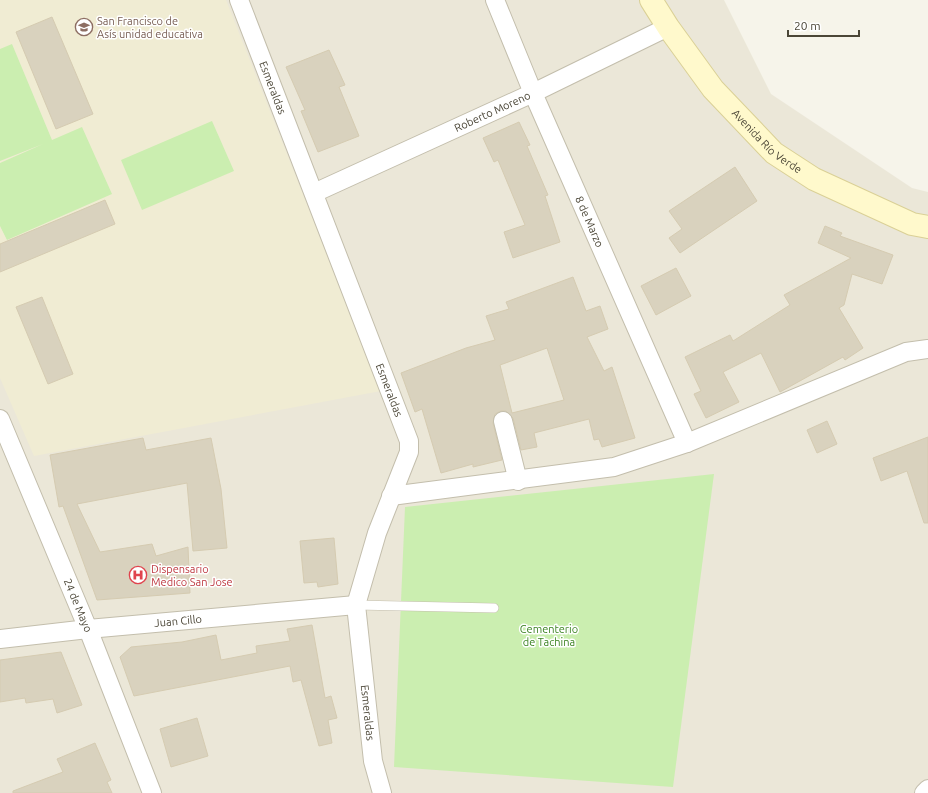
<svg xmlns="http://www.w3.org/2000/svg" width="928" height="793" font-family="Ubuntu,sans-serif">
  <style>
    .residential { fill: #ebe7d8 }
    .education { fill: #f0ecd3 }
    .green { fill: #cbeeb0 }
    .building { fill: #d9d2be; stroke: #d5cbb1; fill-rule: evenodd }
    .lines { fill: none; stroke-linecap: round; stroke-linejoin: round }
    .service-casing { stroke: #c3beac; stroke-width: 10 }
    .minor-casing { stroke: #c3beac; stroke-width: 20 }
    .secondary-casing { stroke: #dad096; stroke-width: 24 }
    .service { stroke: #fff; stroke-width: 9 }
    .minor { stroke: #fff; stroke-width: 18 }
    .secondary { stroke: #fff9cc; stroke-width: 22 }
    .labels { text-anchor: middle; stroke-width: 3; stroke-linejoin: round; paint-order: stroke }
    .education-label { font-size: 11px; fill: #785e54; stroke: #fff; text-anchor: start }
    .street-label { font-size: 11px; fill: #4b4637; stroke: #fff }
    .health-label { font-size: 11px; fill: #be3a42; stroke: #fff; text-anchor: start }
    .park-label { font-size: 11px; fill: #3d8423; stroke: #fff }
  </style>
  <rect width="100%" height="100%" fill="#f6f4ea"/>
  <path class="residential" d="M0,0H724L771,94L912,188L928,192V793H0Z"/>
  <path class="education" d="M0,0H226L381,391L34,456L0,378Z"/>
  <g class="green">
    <path d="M12,44L52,140L82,127L112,194L7,240L0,226V163L43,144L0,161V49Z"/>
    <path d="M212,121L234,171L142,210L121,160Z"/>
    <path d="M714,474L673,787L394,767L405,507Z"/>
  </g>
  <g class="building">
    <path d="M52,17L93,114L56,129L16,32Z"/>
    <path d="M329,50L345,85L339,87L359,136L318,152L301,111L305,110L286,67Z"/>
    <path d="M519,122L530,145L527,146L548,195L545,196L560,242L513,258L504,232L525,225L498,160L494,162L483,138Z"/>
    <path d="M735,167L757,201L680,253L669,238L682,229L669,211Z"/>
    <path d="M105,200L115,224L0,272V244Z"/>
    <path d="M825,226L842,233L840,236L893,255L882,284L852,274L844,305L839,308L863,348L845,360L843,357L780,392L761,353L723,372L739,402L706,418L694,394L701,391L685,357L730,335L733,341L790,305L784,295L851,258L818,243Z"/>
    <path d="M676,268L691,296L656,315L641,286Z"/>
    <path d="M573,277L586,311L600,306L608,329L587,337L604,371L612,367L635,438L602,447L599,439L594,440L589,419L534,433L537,447L521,450L513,418L506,411H501L495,414L493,423L502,460L473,467V464L441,473L422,409L415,412L401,373L466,348L495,340L486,316L509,309L506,302ZM547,348L564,400L512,413L500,365Z"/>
    <path d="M42,297L73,374L48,384L16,307Z"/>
    <path d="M827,421L837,444L817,453L807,430Z"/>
    <path d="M928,437V523H924L907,471L881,481L873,458Z"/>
    <path d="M143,438L146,450L211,438L221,489L227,548L193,551L187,483L77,504L100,552L152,544L156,556L188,547L190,593L97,600L63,506L59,507L50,455Z"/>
    <path d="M334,538L338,584L318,587L317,582L304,583L300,541Z"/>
    <path d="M312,625L325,698L331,696L337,718L328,720L332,743L319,746L301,680L293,682L290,666L134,696L120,657L131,647L182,642L216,635L221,660L257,653L256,646L290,641L287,629Z"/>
    <path d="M61,652L82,705L57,713L53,699L26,703L25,698L0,702V660Z"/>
    <path d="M197,718L208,756L171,767L160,729Z"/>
    <path d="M95,743L111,780L107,782L112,793H13V791L63,772L57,759Z"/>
  </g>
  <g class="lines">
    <defs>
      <path id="service" d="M356,605L494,608"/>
      <g id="minor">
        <path id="s1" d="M239,0L409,441V452L377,533L356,605L373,761L382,793"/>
        <path id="s2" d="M495,0L533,93L687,443"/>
        <path id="s3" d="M314,193L533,93L668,27"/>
        <path id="s4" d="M0,419L88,629L152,793"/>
        <path d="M503,421L518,481"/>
        <path d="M391,496L614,467L687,443L906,352L928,349"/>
        <path id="s5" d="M0,639L88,629L356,605"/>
        <path d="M924,793L928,789"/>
      </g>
      <g id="secondary">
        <path id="s6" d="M651,0L668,27L713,89L774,153L814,179L912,224L928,227"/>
      </g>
    </defs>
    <use href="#service" class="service-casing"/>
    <use href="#minor" class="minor-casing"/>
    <use href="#secondary" class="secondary-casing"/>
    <use href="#service" class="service"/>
    <use href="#minor" class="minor"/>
    <use href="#secondary" class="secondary"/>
  </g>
  <defs>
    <symbol id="school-ring" viewBox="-11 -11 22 22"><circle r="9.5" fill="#fff" stroke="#8d6e63" stroke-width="1.5"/><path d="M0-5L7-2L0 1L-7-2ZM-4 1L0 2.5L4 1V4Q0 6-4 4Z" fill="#8d6e63"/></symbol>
    <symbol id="hospital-ring" viewBox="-11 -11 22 22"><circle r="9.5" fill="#fff" stroke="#e0444e" stroke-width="1.5"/><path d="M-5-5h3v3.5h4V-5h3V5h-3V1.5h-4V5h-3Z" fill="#e0444e"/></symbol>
  </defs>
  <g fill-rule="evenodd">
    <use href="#school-ring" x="74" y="17" width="20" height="20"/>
    <use href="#hospital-ring" x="128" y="565" width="20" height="20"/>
  </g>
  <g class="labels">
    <g class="education-label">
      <text x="97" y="25">San Francisco de<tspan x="97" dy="13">Asís unidad educativa</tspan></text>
    </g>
    <g class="street-label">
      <text dy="4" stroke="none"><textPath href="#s1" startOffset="94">Esmeraldas</textPath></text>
      <text dy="4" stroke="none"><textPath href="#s3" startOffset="196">Roberto Moreno</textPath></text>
      <text dy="4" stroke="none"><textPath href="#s6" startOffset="184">Avenida Río Verde</textPath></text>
      <text dy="4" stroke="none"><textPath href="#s2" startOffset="241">8 de Marzo</textPath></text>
      <text dy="4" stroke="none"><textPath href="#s1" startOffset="418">Esmeraldas</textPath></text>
      <text dy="4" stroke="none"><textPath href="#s4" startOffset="202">24 de Mayo</textPath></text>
      <text dy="4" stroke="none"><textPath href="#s5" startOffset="179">Juan Cillo</textPath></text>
      <text dy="4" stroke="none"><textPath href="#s1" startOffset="754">Esmeraldas</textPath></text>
    </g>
    <g class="health-label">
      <text x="151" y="573">Dispensario<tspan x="151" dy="13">Medico San Jose</tspan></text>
    </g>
    <g class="park-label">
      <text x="549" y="633">Cementerio<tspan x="549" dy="13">de Tachina</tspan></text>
    </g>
  </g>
  <path d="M788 30v6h71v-6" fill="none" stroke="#4b4637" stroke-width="2"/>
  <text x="794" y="30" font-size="12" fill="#4b4637" stroke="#ffffff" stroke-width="3" paint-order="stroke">20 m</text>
</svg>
